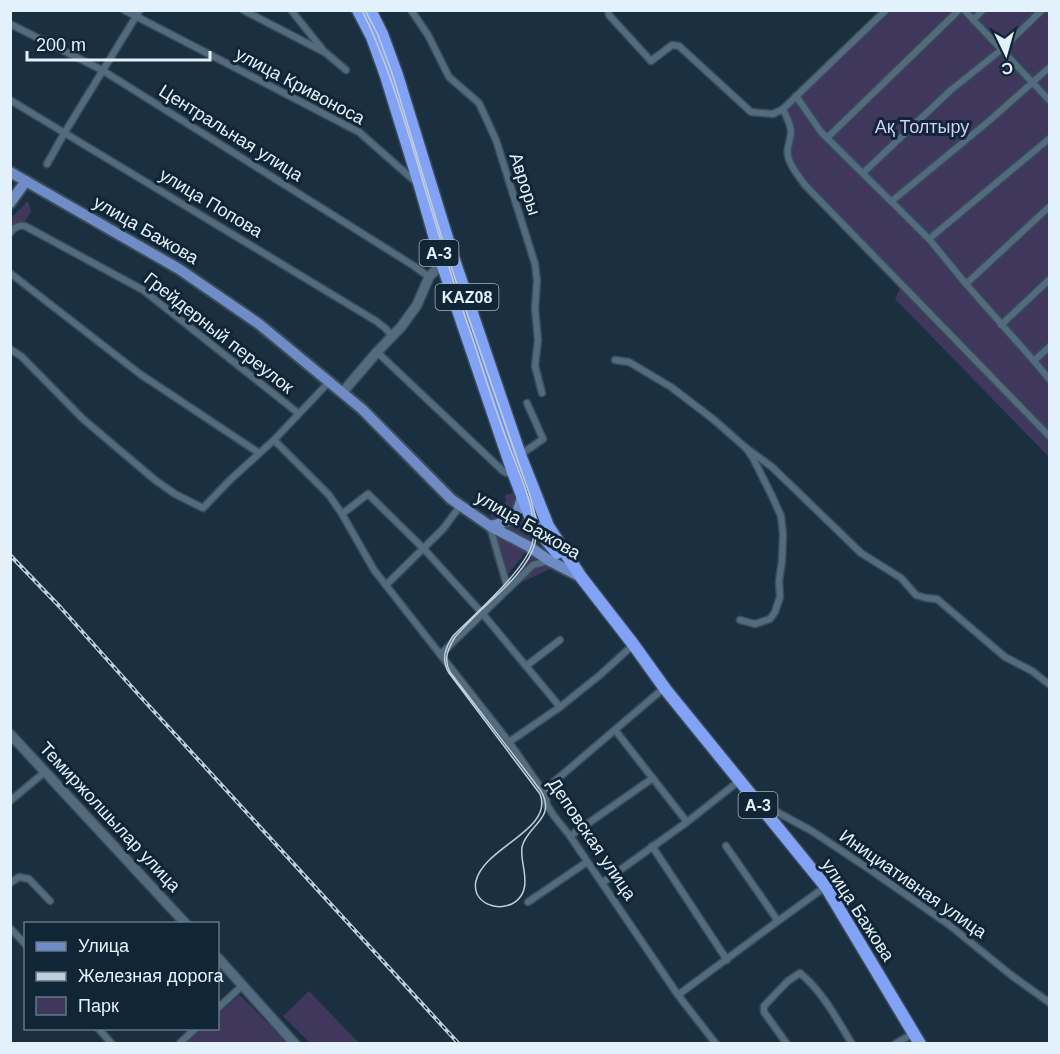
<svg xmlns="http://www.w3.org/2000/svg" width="1060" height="1054" font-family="Arial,sans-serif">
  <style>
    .green { fill: #3f375c }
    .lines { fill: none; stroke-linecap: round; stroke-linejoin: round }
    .street-casing { stroke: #394c5a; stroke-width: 9 }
    .secondary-casing { stroke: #394c5a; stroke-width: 12 }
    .primary-casing { stroke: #394c5a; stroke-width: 14 }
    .highway-casing { stroke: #394c5a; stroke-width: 15 }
    .street { stroke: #536b7e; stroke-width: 6 }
    .secondary { stroke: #536b7e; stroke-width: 9 }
    .primary { stroke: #6f8cc6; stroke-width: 10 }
    .highway { stroke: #82a2f6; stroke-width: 12 }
    .tram { stroke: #bfceda; stroke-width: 1.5 }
    .rail-casing { stroke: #bfceda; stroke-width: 4 }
    .rail { stroke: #102636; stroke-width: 1.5; stroke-dasharray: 4.5; stroke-linecap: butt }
    .labels { text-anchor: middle; stroke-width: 6; stroke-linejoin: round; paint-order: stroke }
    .shield { fill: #102636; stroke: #a4b4c1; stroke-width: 1.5 }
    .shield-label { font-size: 16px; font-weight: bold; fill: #e3f1fc }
    .street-label { font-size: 18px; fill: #e3f1fc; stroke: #102636 }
    .park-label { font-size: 18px; fill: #d4cbfa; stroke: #102636 }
  </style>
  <rect width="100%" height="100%" fill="#1a3041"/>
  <g class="green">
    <path d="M886,11H1049V457L895,299L902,285L805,185L788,156L791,132L783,109Z"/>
    <path d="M28,201L31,211L26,220L11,232V218Z"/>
    <path d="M513,493L517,500V507L505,519L491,518L490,515L494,509L497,511L506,502L505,495Z"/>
    <path d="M519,515L523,517L531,528L530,542H526L504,527Z"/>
    <path d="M492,532L526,550L525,553L506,577Z"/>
    <path d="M532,554L552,568L527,580L513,585C515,574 527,564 532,554Z"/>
    <path d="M309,991L359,1043H310L283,1016Z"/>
    <path d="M240,995L287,1043H184L201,1029L218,1028V1014Z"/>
  </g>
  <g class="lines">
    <defs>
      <g id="street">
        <path d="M124,10L359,132L417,183"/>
        <path d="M243,10L326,53L346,70"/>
        <path d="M291,10L323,50"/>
        <path d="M411,10L428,35L449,77L479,103L496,140L535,264L537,281L535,309L538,340L535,366L542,393"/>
        <path d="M608,10L609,15L651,61L672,45L679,46L751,112L773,114L783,109L886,10"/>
        <path d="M964,10L1050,101"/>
        <path d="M973,20L983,10"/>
        <path d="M10,24L102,70L414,266L429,277"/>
        <path d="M796,96L821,132L929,239L966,284L1034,361L1050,380"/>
        <path d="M10,100L376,321L385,328L393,337"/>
        <path d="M783,109C786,116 791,124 791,132C791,140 786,147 788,156C790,167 799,176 805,185L1050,437"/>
        <path d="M827,138L959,10"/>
        <path d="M47,164L65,132L140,10"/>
        <path d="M863,173L951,90L1001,50L1042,10"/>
        <path d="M892,201L989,121L1050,67"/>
        <path d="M10,233C14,227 19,225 25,226L143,290L298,413"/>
        <path d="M929,239L1050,138"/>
        <path d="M10,273L140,374L259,453"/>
        <path d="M966,284L1050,206"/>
        <path d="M1001,325L1050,279"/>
        <path d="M10,349L21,356L83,419L155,480L175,494L203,508L231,479L274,440L329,382"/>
        <path d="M377,352L503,471L507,473L513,472"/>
        <path d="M615,360L629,362L671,387L713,419L746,448L753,458L772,496L781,516L783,534L782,561L779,581L780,597L775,612L770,619L755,624L740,620"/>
        <path d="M1034,361L1050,346"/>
        <path d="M274,440L329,495L342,514L374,570L509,742L545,794L547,805L554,816L570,836L678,995L716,1044"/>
        <path d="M746,448L772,467L861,553L901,578L916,595L926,598L937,599L1005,657L1032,671L1050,685"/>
        <path d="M520,455L543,439L527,403"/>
        <path d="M342,514L368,494L424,549L482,613L560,707"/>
        <path d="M386,585L443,529L460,506"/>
        <path d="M508,589L533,565L548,561"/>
        <path d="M440,653L445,650L508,589L490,527"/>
        <path d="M526,666L560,640"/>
        <path d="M615,730L687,822"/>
        <path d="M509,742L560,707L600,675L633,645"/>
        <path d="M545,794L546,790L549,786L664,688"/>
        <path d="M10,801L46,771"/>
        <path d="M764,805L812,831L872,871L948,924L1011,975L1050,1003"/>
        <path d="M570,836L653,778"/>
        <path d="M652,846L727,960"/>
        <path d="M726,846L778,921"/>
        <path d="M10,883L19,877L29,879L50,901"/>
        <path d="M602,883L687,822L739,781"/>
        <path d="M528,902L587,862"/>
        <path d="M10,928L26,945"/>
        <path d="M678,995L778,921L825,887"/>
        <path d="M218,1008L242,986"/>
        <path d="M98,1028L112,1044"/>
        <path d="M179,1044L196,1028"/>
        <path d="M787,1044L764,1012V1006L788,981L800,973C822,991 837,1019 852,1044"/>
        <path d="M895,1044L914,1033"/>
      </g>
      <g id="secondary">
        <path d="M342,393L377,352L401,327L417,305L429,277L446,259"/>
        <path d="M10,734L186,924"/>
        <path d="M218,958L295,1044"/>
      </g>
      <g id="primary">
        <path d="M10,172L179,269L259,324L362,409L451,499L490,526L528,546L550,561L581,577"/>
        <path d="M10,203L26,181"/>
        <path d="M490,526C512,521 517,519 522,496"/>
      </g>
      <g id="highway">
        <path d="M358,10L372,37L386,76L420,186L442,263L513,472L533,524L557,553"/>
        <path d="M370,10L382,34L397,75L452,254L520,455L548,526L581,577L633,644L666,690L826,887L920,1044"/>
      </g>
    </defs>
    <use href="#street" class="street-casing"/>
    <use href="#secondary" class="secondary-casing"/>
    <use href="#primary" class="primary-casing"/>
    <use href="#highway" class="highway-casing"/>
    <use href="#street" class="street"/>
    <use href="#secondary" class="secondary"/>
    <use href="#primary" class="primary"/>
    <use href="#highway" class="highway"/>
    <path class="tram" d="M362,10C385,57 400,106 415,155C433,216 451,277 472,337C482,367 491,397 502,427C513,460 538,506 533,540C529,568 473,615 453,636C445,648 441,660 449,673L540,794C554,830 484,847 476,881C475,885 475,889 477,894C487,913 519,910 524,889C528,876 520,861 522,847C527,825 557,819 541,791L450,672C443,659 448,649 455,637C463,628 472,619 480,611C499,593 529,568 535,543C539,526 534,509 529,493L448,258L393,76L378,35L365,10"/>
    <defs>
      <path id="rail" d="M10,555L61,608L139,695L459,1044"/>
    </defs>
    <use href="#rail" class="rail-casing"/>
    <use href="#rail" class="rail"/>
  </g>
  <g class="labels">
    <g class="shield">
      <rect x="419.5" y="240" width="39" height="26" rx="4.5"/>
      <rect x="435.5" y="284" width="63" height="26" rx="4.5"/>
      <rect x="738.5" y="792" width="39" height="26" rx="4.5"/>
    </g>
    <g class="shield-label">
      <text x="439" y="259">А-3</text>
      <text x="467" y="303">KAZ08</text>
      <text x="758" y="811">A-3</text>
    </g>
    <g class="street-label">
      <text transform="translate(300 86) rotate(28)" y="6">улица Кривоноса</text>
      <text transform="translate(231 133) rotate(32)" y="6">Центральная улица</text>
      <text transform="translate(525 184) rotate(72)" y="6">Авроры</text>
      <text transform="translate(211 203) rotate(31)" y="6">улица Попова</text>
      <text transform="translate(146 230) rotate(30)" y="6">улица Бажова</text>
      <text transform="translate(219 333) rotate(38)" y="6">Грейдерный переулок</text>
      <text transform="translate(528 525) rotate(30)" y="6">улица Бажова</text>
      <text transform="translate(110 817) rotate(47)" y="6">Темиржолшылар улица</text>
      <text transform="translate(592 839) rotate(56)" y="6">Деповская улица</text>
      <text transform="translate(913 884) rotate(35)" y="6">Инициативная улица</text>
      <text transform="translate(858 910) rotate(57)" y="6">улица Бажова</text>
    </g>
    <g class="park-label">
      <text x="922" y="133">Ақ Толтыру</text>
    </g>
  </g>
  <rect width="1060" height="1054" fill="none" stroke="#e3f1fc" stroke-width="24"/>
  <rect x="24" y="922" width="195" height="108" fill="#102636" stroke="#647785" stroke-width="1.5"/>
  <rect x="36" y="942" width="30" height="9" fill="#6f8cc6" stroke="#647785" stroke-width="1.5"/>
  <text x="78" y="952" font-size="18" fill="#e3f1fc">Улица</text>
  <rect x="36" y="972" width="30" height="9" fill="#bfceda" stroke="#647785" stroke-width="1.5"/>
  <text x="78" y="982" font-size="18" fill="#e3f1fc">Железная дорога</text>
  <rect x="36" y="997" width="30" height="18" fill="#3f375c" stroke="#647785" stroke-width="1.5"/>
  <text x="78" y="1012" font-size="18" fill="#e3f1fc">Парк</text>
  <g transform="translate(1006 54) rotate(175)" stroke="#102636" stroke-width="4.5" paint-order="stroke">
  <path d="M0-4.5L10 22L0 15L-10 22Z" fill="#e3f1fc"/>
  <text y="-9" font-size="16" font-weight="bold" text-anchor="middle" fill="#e3f1fc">С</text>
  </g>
  <path d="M27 51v9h183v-9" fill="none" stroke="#e3f1fc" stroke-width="3"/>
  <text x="36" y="51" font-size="18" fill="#e3f1fc" stroke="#102636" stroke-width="4.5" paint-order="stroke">200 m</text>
</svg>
